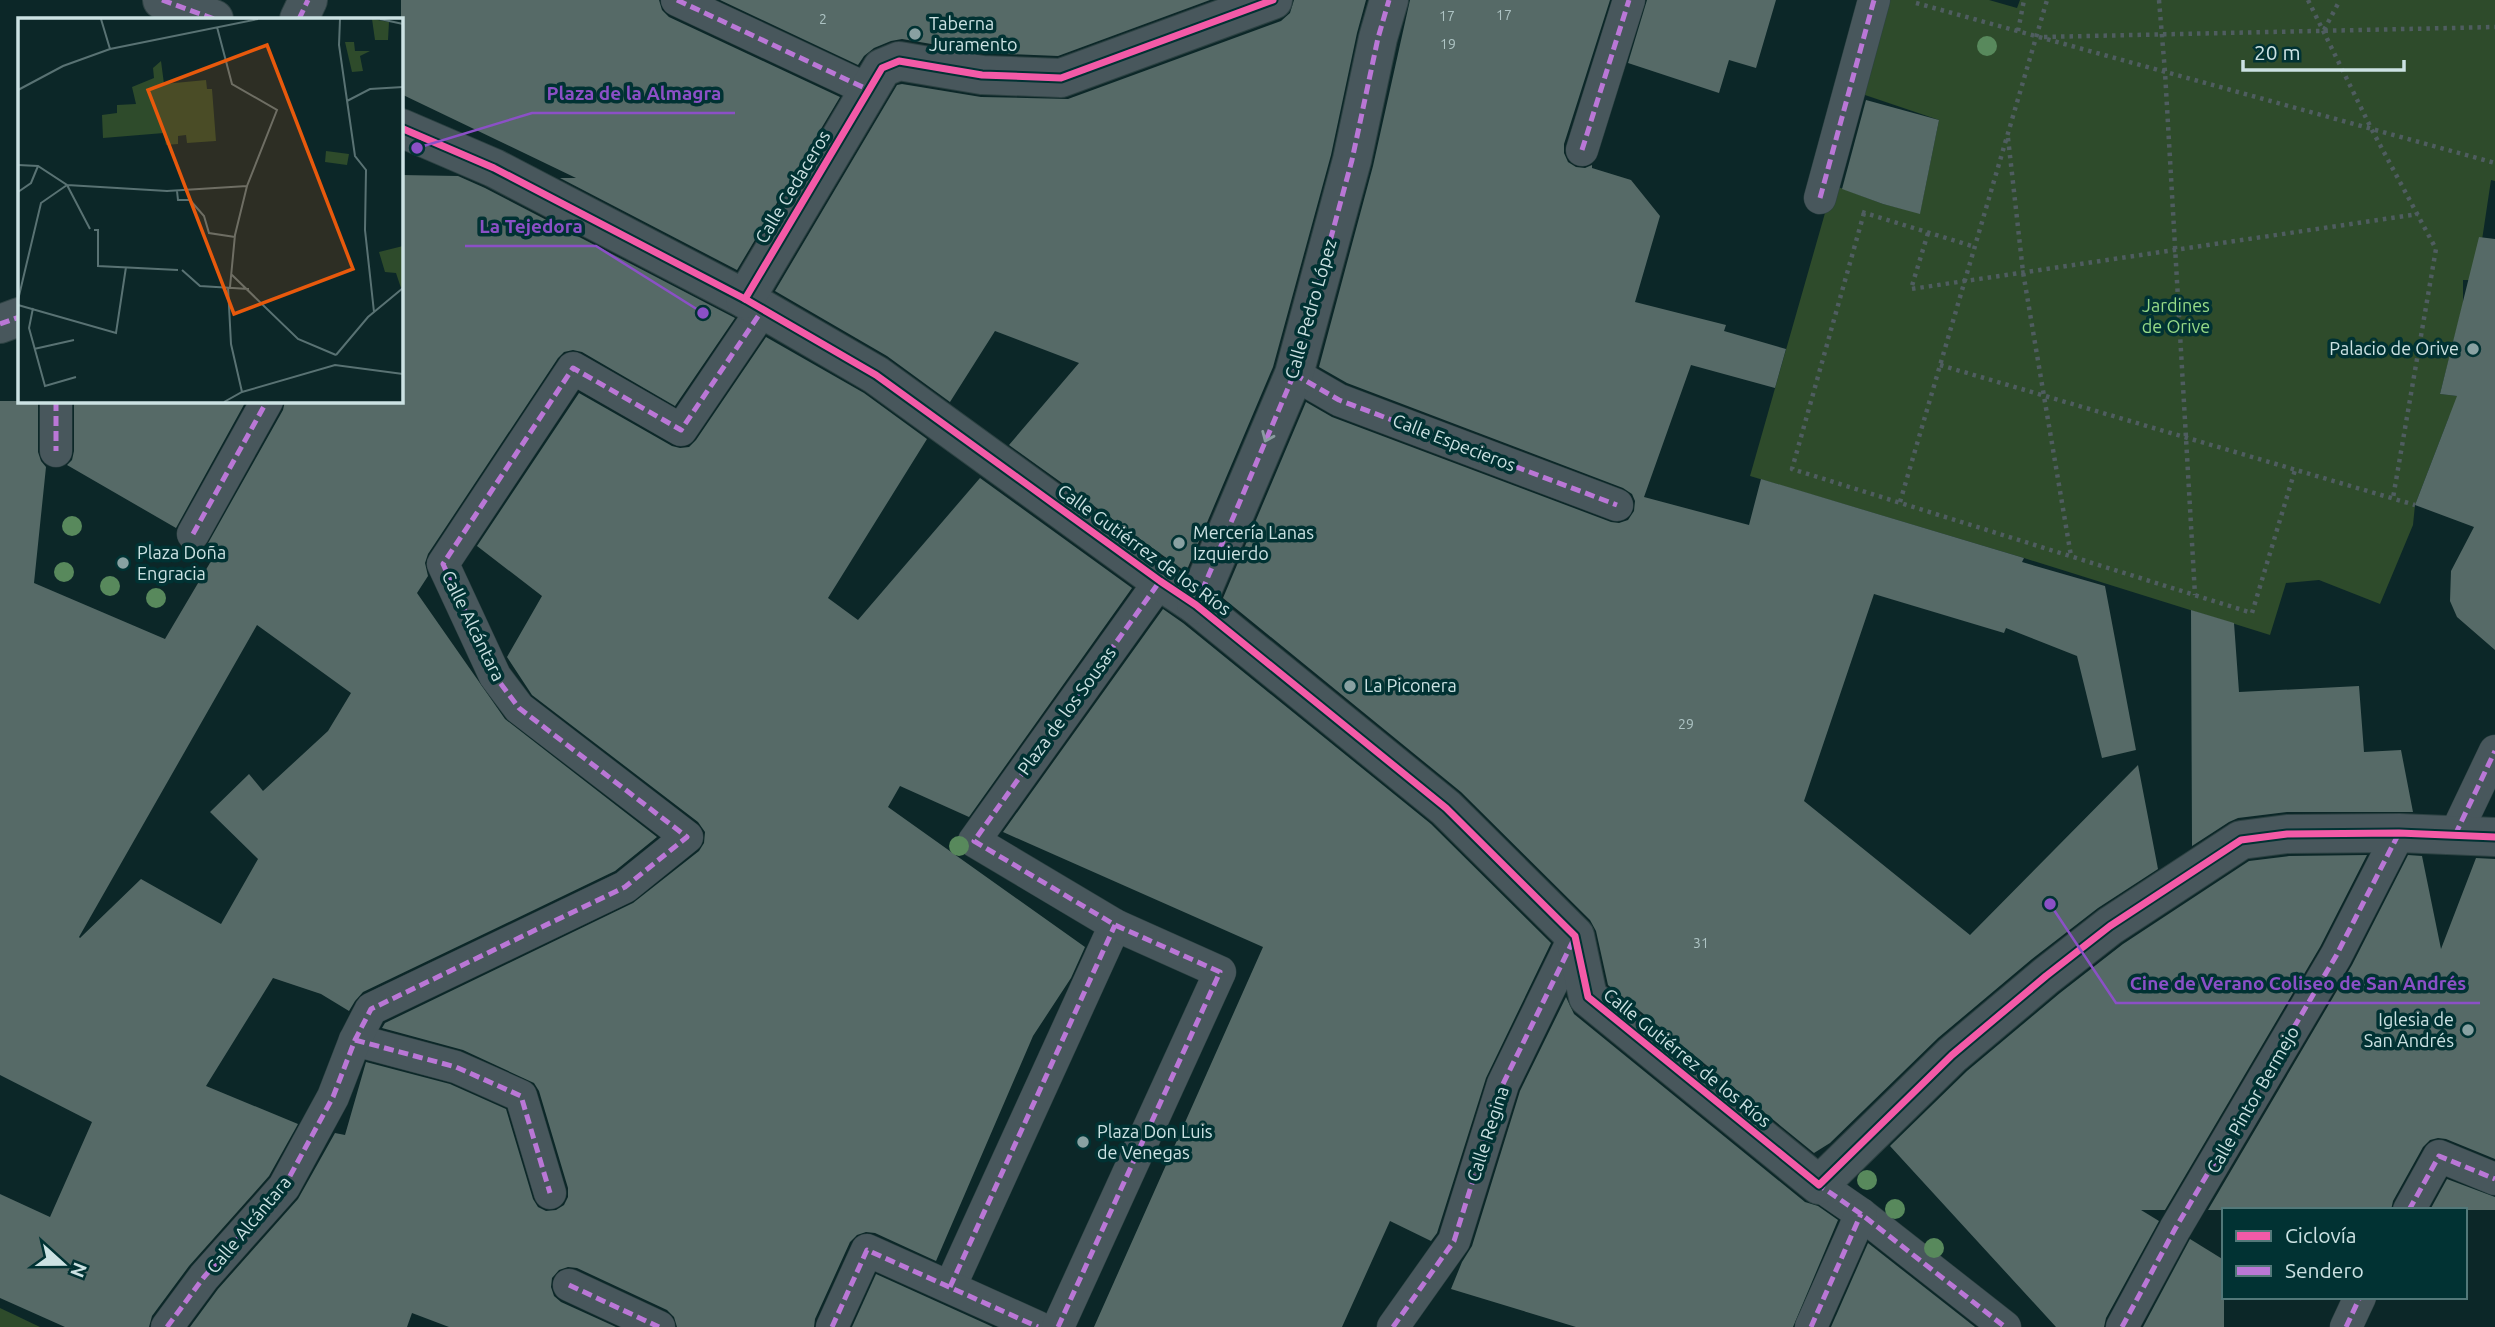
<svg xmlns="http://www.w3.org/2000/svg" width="2495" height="1327" font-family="Ubuntu,sans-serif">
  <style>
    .green { fill: #2e4b2b }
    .building { fill: #566a67; fill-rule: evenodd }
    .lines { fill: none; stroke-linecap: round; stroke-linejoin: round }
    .pedestrian-casing { stroke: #2d4243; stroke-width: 33 }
    .minor-casing { stroke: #2d4243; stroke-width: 40 }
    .path { stroke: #4f5d60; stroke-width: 4.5; stroke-dasharray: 3.5 5; stroke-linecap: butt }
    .pedestrian { stroke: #48575c; stroke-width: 32 }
    .minor { stroke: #48575c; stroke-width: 38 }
    .quiet { stroke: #ba77d6; stroke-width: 5; stroke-dasharray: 10 5; stroke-linecap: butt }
    .cycleway-casing { stroke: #013233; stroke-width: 11 }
    .cycleway { stroke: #f35aa7; stroke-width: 7 }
    .tree { fill: #58895c }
    .oneway { stroke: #8a9ca0 }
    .poi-dot { fill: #89a1a2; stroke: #013233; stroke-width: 2.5 }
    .labels { text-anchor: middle; stroke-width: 7; stroke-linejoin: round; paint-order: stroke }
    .number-label { font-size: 14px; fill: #aec4c4 }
    .poi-label { font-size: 18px; fill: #cce2e3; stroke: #013233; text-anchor: start }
    .street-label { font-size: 18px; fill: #cce2e3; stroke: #013233 }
    .park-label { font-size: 18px; fill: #96da87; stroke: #013233 }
    .inset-road { fill: none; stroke: #597273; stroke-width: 2 }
    .view { fill: #e8590c; fill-opacity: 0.15; stroke: #e8590c; stroke-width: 3.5 }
    .inset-edge { fill: none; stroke: #cce2e3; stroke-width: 3.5 }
    .leader { fill: none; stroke: #8b50c6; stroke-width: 2.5 }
    .callout-dot { fill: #8b50c6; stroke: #013233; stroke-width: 2.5 }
    .callout-label { font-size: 19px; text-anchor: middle; font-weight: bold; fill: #8b50c6; stroke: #013233; stroke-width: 7; stroke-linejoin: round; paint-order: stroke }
  </style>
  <rect width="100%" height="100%" fill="#0c2728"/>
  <g class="green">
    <path d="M1885,0H1989L2017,8L2020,0H2495V181L2491,180L2476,280H2463V304L2440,394L2466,397L2449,417L2415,505L2413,525L2380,604L2319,580L2286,583L2270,635L2024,558L1750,476L1833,185L1883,204L1920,213L1939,120L1859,93Z"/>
    <path d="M0,1308L40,1327H0Z"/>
  </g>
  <g class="building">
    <path d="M401,0H659L662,10L669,17L840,97L737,270L560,178H576L401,94Z"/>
    <path d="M720,0H1210L1058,56L984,53L902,39L891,41L874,48L864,56L858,65Z"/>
    <path d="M1294,0H1366L1357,33L1331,155L1273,367L1186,572L1009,445L1079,363L995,331L950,402L887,356L775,291L897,85L902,84L981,97L1068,99L1281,21L1290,13Z"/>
    <path d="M1410,0H1610L1564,144V153L1568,162L1576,167L1585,168L1592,165V168L1631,180L1660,216L1635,302L1726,325L1724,331L1786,349L1775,388L1691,365L1644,497L1749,525L1761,479L2024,558L2022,562L2105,586L2136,750L2102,758L2077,656L2006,628L2004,633L1874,594L1804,801L1970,935L2138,765L2158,869L2098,908L2032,959L1938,1038L1830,1143L1814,1153L1608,985L1596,931L1590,920L1461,792L1223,598L1306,402L1332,417L1611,522L1619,523L1628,520L1634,511L1635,501L1632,494L1623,488L1347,383L1319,367L1373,166Z"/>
    <path d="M1647,0H1776L1756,68L1729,60L1719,93L1628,63Z"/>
    <path d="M1866,100L1939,120L1920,214L1883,204L1842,189Z"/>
    <path d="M401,175L458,176L485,188L735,318L675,406L582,352L573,350L564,352L558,358L428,554L425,563L428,576L417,593L505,719L657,837L615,871L363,992L355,1001L349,1011L321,994L273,978L206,1086L298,1124L269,1176L189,1266L152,1316L149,1327H65L0,1298V1194L50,1217L92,1122L0,1075V401H38V452L41,461L46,467L34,583L165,639L217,551L207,545L283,410L285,401H401ZM257,625L351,693L328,731L263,791L249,774L210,812L258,859L221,924L141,879L80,938L79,937Z"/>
    <path d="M2479,237L2495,239V650L2457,617L2450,601L2451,571L2474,527L2415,505L2457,396L2440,394Z"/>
    <path d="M766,337L864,393L927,439L828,598L858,620L980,478L1132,588L969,817L900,786L888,807L1085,947L1071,978L1033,1036L936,1261L875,1233L866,1232L857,1235L850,1242L815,1319L814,1327H677L674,1317L667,1310L577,1268L568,1267L559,1270L552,1278L551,1287L554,1296L561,1302L616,1327H449L412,1313L407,1327H190L218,1289L298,1199L335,1133L345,1135L366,1062L450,1084L506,1109L533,1199L538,1207L546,1211L556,1210L564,1205L568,1197V1188L539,1091L534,1083L463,1050L382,1028L385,1023L633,903L699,851L704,843L705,832L698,822L532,695L507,657L542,596L477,546L579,393L672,446L680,448L689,447L696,440Z"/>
    <path d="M74,401H246L176,528L67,465L72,460L74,451Z"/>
    <path d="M1163,609L1183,623L1431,824L1551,943L1486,1078L1437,1233L1431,1241L1390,1221L1342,1327H1094L1263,947L1003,832Z"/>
    <path d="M2191,610L2234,623L2239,692L2359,686L2364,752L2401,750L2413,812H2287L2238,818L2229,822L2192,846Z"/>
    <path d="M2367,855L2320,947L2165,1210H2141L2159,1221L2106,1318L2104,1327H2056L1890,1146L1967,1071L2060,993L2123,944L2249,861L2289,856Z"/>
    <path d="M2408,855L2422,856L2441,949L2476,858L2495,859V1159L2446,1139L2438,1138L2430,1140L2423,1147L2393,1201L2391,1210H2208L2352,965Z"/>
    <path d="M1566,997L1574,1014L1805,1202L1818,1206L1838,1220L1793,1327H1576L1451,1289L1462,1262L1472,1246L1520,1091Z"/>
    <path d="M2447,1179L2495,1197V1210H2430Z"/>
    <path d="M2190,1239L2224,1260V1327H2143Z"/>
    <path d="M1868,1243L1975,1327H1831Z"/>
    <path d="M876,1274L993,1327H852Z"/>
  </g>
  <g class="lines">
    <defs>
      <g id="pedestrian">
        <path d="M677,0L869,90"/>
        <path d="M1582,150L1629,0"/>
        <path d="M1820,198L1874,0"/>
        <path d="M1294,374L1339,400L1617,505"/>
        <path d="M56,401V451"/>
        <path d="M193,534L267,401"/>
        <path d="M2455,835L2495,751"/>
        <path d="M355,1040L456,1067L521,1096L550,1193"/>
        <path d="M1819,1185L1861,1214L2005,1327"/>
        <path d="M2409,1210L2439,1156L2495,1179"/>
        <path d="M569,1285L659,1327"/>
        <path d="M950,1287L1115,925"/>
        <path d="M167,1327L204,1277L284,1187L333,1097L355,1040L371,1009L625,887L687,837L519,708L495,676L443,564L573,368L681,430L763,309"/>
        <path d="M832,1327L867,1250L1038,1327"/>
        <path d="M1058,1327L1220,972L1115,925L974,841L1160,581"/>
        <path d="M1393,1327L1454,1241L1503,1084L1575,936"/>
        <path d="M1811,1327L1861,1214"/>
        <path d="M2122,1327L2175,1229L2336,956L2399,833"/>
        <path d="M2346,1327L2360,1297"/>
      </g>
      <g id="minor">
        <path d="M162,0L214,19"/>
        <path d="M299,19L308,0"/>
        <path d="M401,128L494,168L745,299L876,375L1160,581L1196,605L1446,808L1575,936L1588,997L1819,1185L1952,1055L2046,976L2110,926L2241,840L2287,834L2399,833L2495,837"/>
        <path d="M745,299L882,68L899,61L982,75L1061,78L1273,0"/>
        <path d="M0,324L19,317"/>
        <path d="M1196,605L1294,374L1352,160L1378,38L1389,0"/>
      </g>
    </defs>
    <use href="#pedestrian" class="pedestrian-casing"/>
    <use href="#minor" class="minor-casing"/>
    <g class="path">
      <path d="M2159,0L2165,72L2195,595"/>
      <path d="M2308,0L2372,130L2436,249L2393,498"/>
      <path d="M1916,3L2495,163"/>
      <path d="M2324,30L2340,0"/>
      <path d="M2018,31L2024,0"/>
      <path d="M2044,37L2495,27"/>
      <path d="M2008,138L2023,272L2071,556"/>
      <path d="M1862,212L1975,247"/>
      <path d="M1864,213L1792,469L2252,613L2295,470"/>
      <path d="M1928,233L1911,289L2418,214"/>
      <path d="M1940,365L2415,505"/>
      <path d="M1900,502L2047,0"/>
    </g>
    <use href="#pedestrian" class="pedestrian"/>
    <use href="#minor" class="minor"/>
    <g class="quiet">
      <path d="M162,0L214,19"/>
      <path d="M677,0L869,90"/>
      <path d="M299,19L308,0"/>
      <path d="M1582,150L1629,0"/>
      <path d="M1820,198L1874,0"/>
      <path d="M0,324L19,317"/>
      <path d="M1294,374L1339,400L1617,505"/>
      <path d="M56,401V451"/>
      <path d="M193,534L267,401"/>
      <path d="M1196,605L1294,374L1352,160L1378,38L1389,0"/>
      <path d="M2455,835L2495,751"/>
      <path d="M355,1040L456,1067L521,1096L550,1193"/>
      <path d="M1816,1183L1861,1214L2005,1327"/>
      <path d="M2409,1210L2439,1156L2495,1179"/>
      <path d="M569,1285L659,1327"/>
      <path d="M950,1287L1115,925"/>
      <path d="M167,1327L204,1277L284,1187L333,1097L355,1040L371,1009L625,887L687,837L519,708L495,676L443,564L573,368L681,430L763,309"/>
      <path d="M832,1327L867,1250L1038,1327"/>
      <path d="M1058,1327L1220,972L1115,925L974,841L1160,581"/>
      <path d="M1393,1327L1454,1241L1503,1084L1574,939"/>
      <path d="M1811,1327L1861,1214"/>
      <path d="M2122,1327L2175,1229L2336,956L2399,833"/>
      <path d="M2346,1327L2360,1297"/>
    </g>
    <defs>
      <g id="cycleway">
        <path d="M401,128L494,168L745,299L876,375L1160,581L1196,605L1446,808L1575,936L1588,997L1819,1185L1952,1055L2046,976L2110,926L2241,840L2287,834L2399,833L2495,837"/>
        <path d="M745,299L882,68L899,61L982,75L1061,78L1273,0"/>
      </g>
    </defs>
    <use href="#cycleway" class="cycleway-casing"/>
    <use href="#cycleway" class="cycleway"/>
  </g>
  <g class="tree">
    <circle cx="1987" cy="46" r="10"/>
    <circle cx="72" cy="526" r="10"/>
    <circle cx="64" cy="572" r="10"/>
    <circle cx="110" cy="586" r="10"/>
    <circle cx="156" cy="598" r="10"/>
    <circle cx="959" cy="846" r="10"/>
    <circle cx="1867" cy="1180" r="10"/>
    <circle cx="1895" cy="1209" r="10"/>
    <circle cx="1934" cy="1248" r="10"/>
  </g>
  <defs><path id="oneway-chevron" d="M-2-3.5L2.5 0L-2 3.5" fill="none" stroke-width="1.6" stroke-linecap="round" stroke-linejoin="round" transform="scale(1.75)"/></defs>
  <use class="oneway" href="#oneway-chevron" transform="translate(1267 437) rotate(113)"/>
  <g class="poi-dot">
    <circle cx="915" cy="34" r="7"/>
    <circle cx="2473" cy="349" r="7"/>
    <circle cx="1179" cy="543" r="7"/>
    <circle cx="123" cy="563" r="7"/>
    <circle cx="1350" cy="686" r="7"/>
    <circle cx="2468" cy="1030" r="7"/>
    <circle cx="1083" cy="1142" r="7"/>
  </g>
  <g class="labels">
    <g class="number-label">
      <text x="1504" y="20">17</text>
      <text x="1447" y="21">17</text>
      <text x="823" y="24">2</text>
      <text x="1448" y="49">19</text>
      <text x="1686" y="729">29</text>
      <text x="1701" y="948">31</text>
    </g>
    <g class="poi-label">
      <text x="929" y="30">Taberna<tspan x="929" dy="21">Juramento</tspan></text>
      <text x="2459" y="355" text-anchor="end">Palacio de Orive</text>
      <text x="1193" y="539">Mercería Lanas<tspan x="1193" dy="21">Izquierdo</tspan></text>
      <text x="137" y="559">Plaza Doña<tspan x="137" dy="21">Engracia</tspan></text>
      <text x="1364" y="692">La Piconera</text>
      <text x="2454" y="1026" text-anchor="end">Iglesia de<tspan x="2454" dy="21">San Andrés</tspan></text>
      <text x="1097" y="1138">Plaza Don Luis<tspan x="1097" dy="21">de Venegas</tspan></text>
    </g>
    <g class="street-label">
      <text transform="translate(793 187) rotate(-59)" y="6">Calle Cedaceros</text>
      <text transform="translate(1311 309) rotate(-74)" y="6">Calle Pedro López</text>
      <text transform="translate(1454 443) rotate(21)" y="6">Calle Especieros</text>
      <text transform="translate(1144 550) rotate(36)" y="6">Calle Gutiérrez de los Ríos</text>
      <text transform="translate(473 626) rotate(64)" y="6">Calle Alcántara</text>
      <text transform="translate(1067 711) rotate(-54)" y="6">Plaza de los Sousas</text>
      <text transform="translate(1687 1058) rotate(39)" y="6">Calle Gutiérrez de los Ríos</text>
      <text transform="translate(2253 1100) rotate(-60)" y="6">Calle Pintor Bermejo</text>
      <text transform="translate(1488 1134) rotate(-72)" y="6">Calle Regina</text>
      <text transform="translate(249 1225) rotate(-50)" y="6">Calle Alcántara</text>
    </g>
    <g class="park-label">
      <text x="2176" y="312">Jardines<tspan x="2176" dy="21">de Orive</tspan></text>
    </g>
  </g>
  <g transform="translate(18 18)">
    <rect width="385" height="385" fill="#0c2728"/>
    <path d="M354,1L371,4L370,22H357ZM327,24H336L337,33H352L342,38L345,53L334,54ZM143,43L146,66L188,62L189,71H194L198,123L169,125L168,117L160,118V126L148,127L146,115L85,120L84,97L99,95V87L118,86L114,69L136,60L135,50ZM308,133L331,136L329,147L307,144ZM385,228V269L383,270L378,255L367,254L361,234Z" fill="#2e4b2b"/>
    <path class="inset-road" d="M83,1L92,31M322,1L321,27L337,138L348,152L347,212L356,294M362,1L385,6M199,9L214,66L259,92L229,168L217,217L212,269M0,72L45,48L92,31L240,1M329,83L352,71L385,69M0,147L20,148L49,167L72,211M49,167L149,173L229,168M159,173L160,182H172L186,198L191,215L217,219M0,174L13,165L20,148M76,212H80V248L160,252M164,252L182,268L231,271M213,256L280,321L318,337M210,269L213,326L224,374M0,282L23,185L49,167M0,287L98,315L108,249M15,290L11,310L27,368L58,359M16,331L56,322M318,337L350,299L385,270M206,384L224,374L317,347L385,356"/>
    <path class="view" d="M249,27L335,251L216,296L130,72Z"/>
    <rect width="385" height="385" class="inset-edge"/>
  </g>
  <path class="leader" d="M417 148L532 113H735M703 313L596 246H465M2050 904L2116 1003H2480"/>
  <g class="callout-dot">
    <circle cx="417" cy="148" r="7"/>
    <circle cx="703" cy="313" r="7"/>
    <circle cx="2050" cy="904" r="7"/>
  </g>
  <g class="callout-label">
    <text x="634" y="100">Plaza de la Almagra</text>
    <text x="531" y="233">La Tejedora</text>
    <text x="2298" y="990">Cine de Verano Coliseo de San Andrés</text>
  </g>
  <rect x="2222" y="1208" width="245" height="91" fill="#013233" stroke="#527879" stroke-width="2"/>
  <rect x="2236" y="1231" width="35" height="10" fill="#f35aa7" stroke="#527879" stroke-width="2"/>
  <text x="2285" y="1243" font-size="21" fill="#cce2e3">Ciclovía</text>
  <rect x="2236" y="1266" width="35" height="10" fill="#ba77d6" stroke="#527879" stroke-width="2"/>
  <text x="2285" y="1278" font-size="21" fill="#cce2e3">Sendero</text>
  <g transform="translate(63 1264) rotate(111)" stroke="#013233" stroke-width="5" paint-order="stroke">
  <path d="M0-5L12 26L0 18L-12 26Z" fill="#cce2e3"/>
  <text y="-10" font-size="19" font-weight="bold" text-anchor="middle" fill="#cce2e3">N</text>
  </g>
  <path d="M2243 60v10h161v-10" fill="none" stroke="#cce2e3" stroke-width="3.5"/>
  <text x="2254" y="60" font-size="21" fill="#cce2e3" stroke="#013233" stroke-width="5" paint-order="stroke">20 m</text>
</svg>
